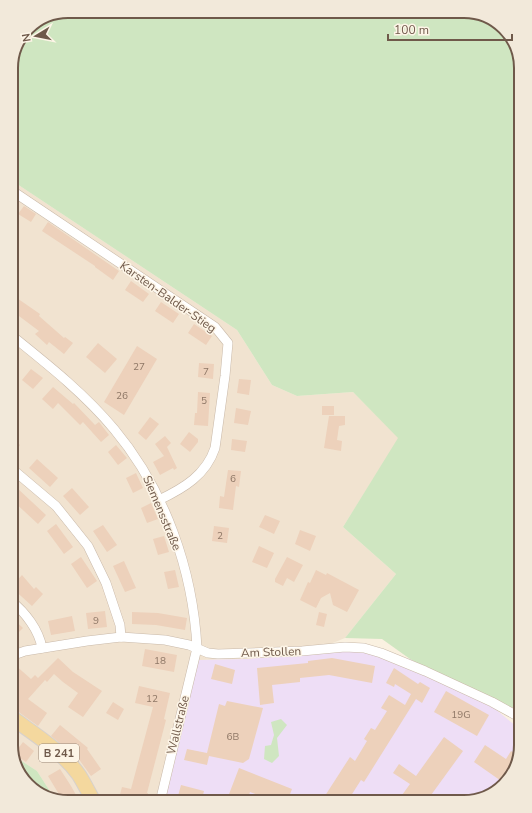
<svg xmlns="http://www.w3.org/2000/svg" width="532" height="813" font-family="'Nunito Sans',sans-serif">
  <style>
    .residential { fill: #f1e3d0 }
    .education { fill: #eedef6 }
    .green { fill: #cfe6c1 }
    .building { fill: #edd1bb }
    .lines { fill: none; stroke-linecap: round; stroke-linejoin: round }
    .minor-casing { stroke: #c9b9a9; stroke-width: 10 }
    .primary-casing { stroke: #d7d1cc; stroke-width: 16 }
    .minor { stroke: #fff; stroke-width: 9 }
    .primary { stroke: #f4d89e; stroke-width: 14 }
    .labels { text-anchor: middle; stroke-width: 3; stroke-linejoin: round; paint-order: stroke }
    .number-label { font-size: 10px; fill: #8e7766 }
    .shield { fill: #fdf5e7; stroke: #9a8879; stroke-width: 1 }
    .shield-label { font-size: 11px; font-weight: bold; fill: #6f594a }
    .street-label { font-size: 12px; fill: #6f594a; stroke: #fdf5e7 }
    .rim { fill: none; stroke: #6f594a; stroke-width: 2 }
  </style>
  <rect width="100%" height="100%" fill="#faf1e1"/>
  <path class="residential" d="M11,180L237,330L272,385L297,396L353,392L399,438L343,527L396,574L345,638L306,654L248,659L199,660L165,802H64L55,799L37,771L14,756L11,745Z"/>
  <path class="education" d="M348,649L410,659L487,702L518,728L521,731V746L513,774L492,795L465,802H165L198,660L248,659L306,654Z"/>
  <g class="green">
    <path d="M68,11H468L496,20L514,40L521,68V714L515,708L487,702L410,659L382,639L345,638L396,574L343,527L398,438L353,392L297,396L272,385L237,330L11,180V64L28,27Z"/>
    <path d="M281,719L287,725L277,738L279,756L272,763L264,759L265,746L271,745L274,735L271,722Z"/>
    <path d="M14,756L37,771L55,799L39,794L18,774Z"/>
  </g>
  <g class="building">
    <path d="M24,206L36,214L31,222L18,214Z"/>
    <path d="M48,222L119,271L113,280L95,267V266L42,231Z"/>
    <path d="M131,281L149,294L143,302L125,290Z"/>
    <path d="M11,294L40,314L39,316L64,338L65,337L73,343L64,354L49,342L47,345L35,334L39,331L11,310Z"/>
    <path d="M161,302L179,314L173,323L155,311Z"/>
    <path d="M194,324L212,336L206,345L188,333Z"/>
    <path d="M98,343L117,359L105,373L86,357Z"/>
    <path d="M137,346L157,359L124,415L104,402Z"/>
    <path d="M199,363L214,364L213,379L198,377Z"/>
    <path d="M31,369L43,378L33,389L22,380Z"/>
    <path d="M239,379L251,380L249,395L237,393Z"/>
    <path d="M53,387L73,404L74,403L95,425L99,422L109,435L101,442L83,422L80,425L58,403L53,409L42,399Z"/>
    <path d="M198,392L210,393L208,426L194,425L195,413H197Z"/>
    <rect x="322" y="406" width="12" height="9"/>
    <path d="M236,408L251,411L248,425L234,423Z"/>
    <path d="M329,416H345V425L339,426L337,440L342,441L341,451L324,448Z"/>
    <path d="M150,417L159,424L146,440L138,433Z"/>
    <path d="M189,432L198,439V442L190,452L180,444Z"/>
    <path d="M165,436L171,443L167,447L177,468L174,470L173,468L160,475L153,462L164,456L155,444Z"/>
    <path d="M11,437L20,445L11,457Z"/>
    <path d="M232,439L247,441L245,452L231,450Z"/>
    <path d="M116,445L127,458L118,465L108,452Z"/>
    <path d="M37,459L58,478L50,487L29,468Z"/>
    <path d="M228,470L241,471L239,487L236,486L233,510L219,508L220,496L224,497Z"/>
    <path d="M136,473L143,488L133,493L126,478Z"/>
    <path d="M11,480L19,487L17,488L46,515L38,524L11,499Z"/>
    <path d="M72,488L89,507L80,515L63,496Z"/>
    <path d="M151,503L158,519L147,523L141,508Z"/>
    <path d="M265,515L280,521L274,534L259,527Z"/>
    <path d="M56,524L73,547L64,554L47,531Z"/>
    <path d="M103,525L117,545L107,552L93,531Z"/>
    <path d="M214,526L229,528L227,543L212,541Z"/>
    <path d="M300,530L316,536L310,551L295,544Z"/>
    <path d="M164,536L169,552L158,555L153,539Z"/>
    <path d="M259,546L274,553L267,568L252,562Z"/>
    <path d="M81,557L97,581L87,588L71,564Z"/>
    <path d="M287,557L303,565L294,582L287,578L283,586L275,582V579Z"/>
    <path d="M124,561L136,588L125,592L113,566Z"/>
    <path d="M175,570L179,587L168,589L164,572Z"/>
    <path d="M316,570L326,575L327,573L359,590L347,612L333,605L330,593L321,598L316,608L300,600L308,582L310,583Z"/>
    <path d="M22,575L34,589L36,587L43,594L32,606L11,587Z"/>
    <path d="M105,611L107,627L88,629L86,613Z"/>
    <path d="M132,612L158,613L187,618L185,630L156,625L132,624Z"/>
    <path d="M319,612L327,614L324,627L316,625Z"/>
    <path d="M72,616L75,631L51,635L48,621Z"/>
    <path d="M11,617L23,628L11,640Z"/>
    <path d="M145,649L177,655L174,672L142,666Z"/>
    <path d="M58,658L73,672L102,691L83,717L68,707L78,693L63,682L54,674L47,682L45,680L28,699L47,713L38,726L16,710L18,708L11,702V667L14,664L31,679L35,675L38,678Z"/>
    <path d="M332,658L375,666L372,683L329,675L300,678V682L272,685L274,703L260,705L257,668L308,663V661Z"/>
    <path d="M215,664L235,670L232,684L211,679Z"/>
    <path d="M394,668L418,684L420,682L430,688L422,703L416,699L364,782L361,780L347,802H321L350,757L355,761L367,741L364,739L371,728L375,730L387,711L381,708L389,695L405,705L411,694L395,684L394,687L386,683Z"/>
    <path d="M139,686L170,693L164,719L166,720L147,793H148L146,802H118L122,787L131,789L153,707L135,703Z"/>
    <path d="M446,691L489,715L477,736L434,712Z"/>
    <path d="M227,701L263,708L249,759L243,763L209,756L207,765L184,760L187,749L207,753L219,704L225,706Z"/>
    <path d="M113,702L124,709L118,720L106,713Z"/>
    <path d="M60,725L88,748L87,749L101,769L91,776L78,758L51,736Z"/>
    <path d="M444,737L463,751L426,802H397L410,784L393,773L399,764L416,776Z"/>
    <path d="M23,742L34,751L26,762L14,754Z"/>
    <path d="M485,745L506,759L511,751L518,755L513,774L504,783L474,762Z"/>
    <path d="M239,768L292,789L287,802H276L250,792L247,802H226Z"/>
    <path d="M60,769L71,786L80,802H64L55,799L60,796L48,776Z"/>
    <path d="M181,785L204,791L202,799L199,798L198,802H185L186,798L178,796Z"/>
  </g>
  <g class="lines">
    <defs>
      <g id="minor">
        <path d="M11,190L215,327L228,343L225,376L215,448C206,475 184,488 159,500"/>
        <path d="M11,335C47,364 84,393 114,429C165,490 193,570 197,648L160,802"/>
        <path d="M11,468L56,506L88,546L106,583L120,625L121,637"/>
        <path d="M11,601C25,612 39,630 42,648"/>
        <path d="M11,656L25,651L87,641L121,637L165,640L189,645L208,653L218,654L302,651L345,647L364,648L381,653L425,671L492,702L521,718"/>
      </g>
      <path id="primary" d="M11,717C34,734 62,751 79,775C84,783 89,793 94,802"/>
    </defs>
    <use href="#minor" class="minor-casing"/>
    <use href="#primary" class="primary-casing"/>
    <use href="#minor" class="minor"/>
    <use href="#primary" class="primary"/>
  </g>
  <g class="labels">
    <g class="number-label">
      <text x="139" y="370">27</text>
      <text x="206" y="375">7</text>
      <text x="122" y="399">26</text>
      <text x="204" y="404">5</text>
      <text x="233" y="482">6</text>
      <text x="220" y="539">2</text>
      <text x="96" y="624">9</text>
      <text x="160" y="664">18</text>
      <text x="152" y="702">12</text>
      <text x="461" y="718">19G</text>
      <text x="233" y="740">6B</text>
    </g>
    <rect class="shield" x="39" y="744" width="40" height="18" rx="3"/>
    <g class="shield-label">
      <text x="59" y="757">B 241</text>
    </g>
    <g class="street-label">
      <text transform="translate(168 297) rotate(35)" y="4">Karsten-Balder-Stieg</text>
      <text transform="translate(162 513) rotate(67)" y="4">Siemensstraße</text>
      <text transform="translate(271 652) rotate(-2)" y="4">Am Stollen</text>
      <text transform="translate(178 725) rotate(-76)" y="4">Wallstraße</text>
    </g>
  </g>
  <path d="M0 0H532V813H0ZM68 18H464A50 50 0 0 1 514 68V745A50 50 0 0 1 464 795H68A50 50 0 0 1 18 745V68A50 50 0 0 1 68 18Z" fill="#f2e9da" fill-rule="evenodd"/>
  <path class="rim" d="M68 18H464A50 50 0 0 1 514 68V745A50 50 0 0 1 464 795H68A50 50 0 0 1 18 745V68A50 50 0 0 1 68 18Z"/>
  <g transform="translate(36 36) rotate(260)" stroke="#fdf5e7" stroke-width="3" paint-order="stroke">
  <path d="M0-3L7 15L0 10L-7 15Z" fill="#6f594a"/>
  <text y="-6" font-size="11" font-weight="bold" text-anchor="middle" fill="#6f594a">N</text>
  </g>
  <path d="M388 34v6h124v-6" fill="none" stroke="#6f594a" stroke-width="2"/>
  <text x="394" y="34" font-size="12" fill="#6f594a" stroke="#fdf5e7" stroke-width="3" paint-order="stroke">100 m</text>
</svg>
